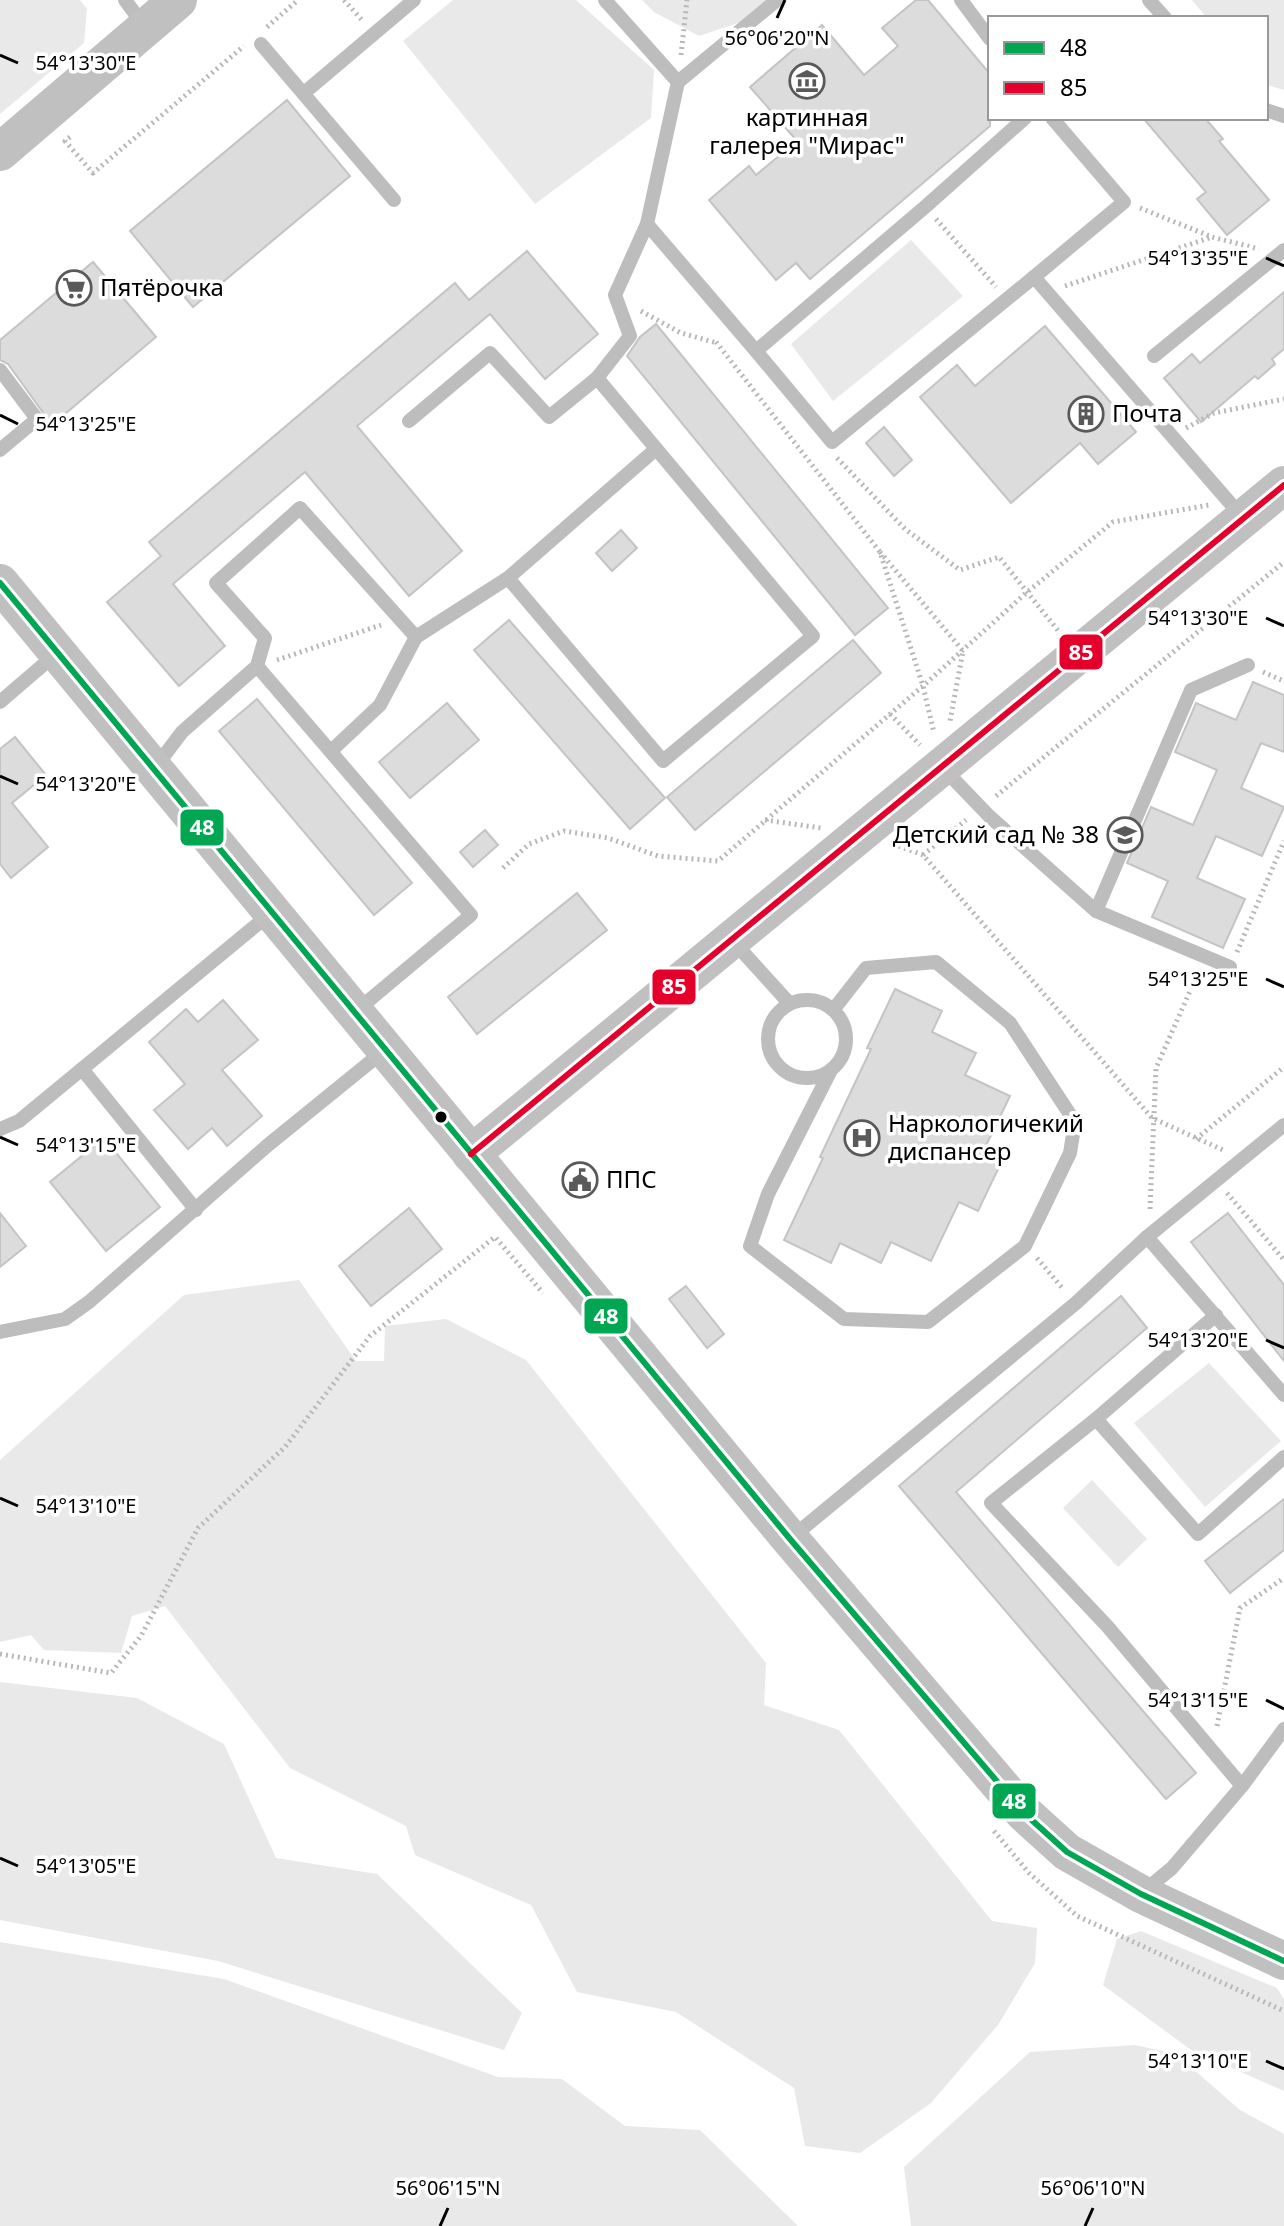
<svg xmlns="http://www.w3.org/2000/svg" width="1284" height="2226" font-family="'Noto Sans',sans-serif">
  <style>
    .green { fill: #e9e9e9 }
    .building { fill: #dcdcdc; stroke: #c4c4c4; stroke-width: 2 }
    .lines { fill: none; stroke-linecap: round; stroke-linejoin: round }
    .path { stroke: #b8b8b8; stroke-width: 5; stroke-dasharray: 2 4; stroke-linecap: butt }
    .lane { stroke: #bdbdbd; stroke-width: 14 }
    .secondary { stroke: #c0c0c0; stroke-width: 38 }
    .bus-1-casing { stroke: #fff; stroke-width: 12 }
    .bus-2-casing { stroke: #fff; stroke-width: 12 }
    .bus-1 { stroke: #00a651; stroke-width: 6 }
    .bus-2 { stroke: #e4002b; stroke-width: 6 }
    .ticks { fill: none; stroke: #000; stroke-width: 3 }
    .bus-dot { fill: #000; stroke: #fff; stroke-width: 3 }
    .labels { text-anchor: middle; stroke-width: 7; stroke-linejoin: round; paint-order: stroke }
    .poi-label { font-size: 24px; fill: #000; stroke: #fff; text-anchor: start }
    .ticks-label { font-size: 20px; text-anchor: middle; fill: #000; stroke: #fff; stroke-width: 7; stroke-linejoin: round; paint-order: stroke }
    .line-badge { stroke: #fff; stroke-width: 3 }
    .badge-label { font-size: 22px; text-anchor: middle; font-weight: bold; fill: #fff }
  </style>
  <rect width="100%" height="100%" fill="#fff"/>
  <g class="green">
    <path d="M0,0H80L87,9L84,43L0,114Z"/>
    <path d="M453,0H576L654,70L651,118L535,204L403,41Z"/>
    <path d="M642,0H768L741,22L699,36L654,12Z"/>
    <path d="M1192,0H1284V90L1266,85V18H1207Z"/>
    <path d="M911,240L963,296L833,401L791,344Z"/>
    <path d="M299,1280L356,1361H384L385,1326L446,1319L526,1360L766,1663L764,1705L839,1730L992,1921L1037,1928L1035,1963L998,2025L931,2103L860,2153L805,2146L794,2088L676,2012L577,1992L531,1905L415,1855L406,1826L290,1768L165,1606L132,1616L121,1653L44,1650L31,1635L0,1642V1460L184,1295Z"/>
    <path d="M1209,1363L1281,1441L1205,1507L1134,1423Z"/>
    <path d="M1092,1480L1147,1539L1118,1567L1063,1508Z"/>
    <path d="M0,1682L137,1698L224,1744L276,1858L377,1874L522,2013L504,2050L218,1961L0,1920Z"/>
    <path d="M1141,1931L1277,1988L1284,1999V2091L1191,2050L1103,1985L1117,1939Z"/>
    <path d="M0,1942L224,1979L498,2077L562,2079L625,2126L700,2130L798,2226H0Z"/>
    <path d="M1135,2045L1176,2054L1240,2110L1284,2134V2226H911L904,2167L1030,2052Z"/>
  </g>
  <g class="building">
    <path d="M916,0H928L990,74V126L810,279L796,263L776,280L709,200L749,166L756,175L797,141L750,87L822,25L864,75L898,46L882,28Z"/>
    <path d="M287,100L350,176L193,307L130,231Z"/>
    <path d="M1143,118H1205L1223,139L1219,141L1269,200L1227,235L1197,199L1206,192Z"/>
    <path d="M527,251L598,334L545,379L490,314L357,426L462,551L409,596L305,472L173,584L225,646L179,686L107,602L161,556L149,542L455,283L469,300Z"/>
    <path d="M93,262L156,337L52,425L8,364L0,360V340Z"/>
    <path d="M1284,292V349L1272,359L1275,364L1258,379L1255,376L1201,422L1164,378L1192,354L1200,363Z"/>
    <path d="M656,324L888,608L855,635L627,356L640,337Z"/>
    <path d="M1045,326L1136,432L1098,464L1080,443L1011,503L920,397L957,365L975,386Z"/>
    <path d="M884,427L912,460L894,476L866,443Z"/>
    <path d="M621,530L637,548L612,571L596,553Z"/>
    <path d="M509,620L665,798L630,829L474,650Z"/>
    <path d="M853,640L881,673L695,830L667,797Z"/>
    <path d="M1253,682L1284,695V752L1261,743L1241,788L1284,807L1262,856L1216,836L1197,878L1245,899L1223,948L1152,917L1168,881L1127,863L1151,807L1193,825L1217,770L1175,752L1196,703L1236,720Z"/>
    <path d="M257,699L412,883L374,915L219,731Z"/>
    <path d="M447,703L479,740L410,798L379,762Z"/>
    <path d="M15,737L46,775L12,803L48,847L11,878L0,864V749Z"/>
    <path d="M485,830L498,845L473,867L460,852Z"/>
    <path d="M577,893L607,930L477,1034L448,997Z"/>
    <path d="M895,989L942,1011L932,1032L976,1053L965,1075L1010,1096L982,1154L1001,1163L978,1211L959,1202L931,1261L891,1242L881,1263L840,1243L831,1263L784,1240L823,1158L820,1157L871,1049L867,1048Z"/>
    <path d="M223,1000L258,1040L222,1070L262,1116L227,1146L212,1128L188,1149L154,1110L185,1084L149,1042L186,1009L198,1022Z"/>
    <path d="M104,1138L160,1207L106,1251L50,1182Z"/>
    <path d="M409,1208L442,1249L371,1306L339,1266Z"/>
    <path d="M0,1213L26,1246L0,1267Z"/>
    <path d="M1228,1213L1284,1285V1361L1191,1242Z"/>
    <path d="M686,1286L724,1334L707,1348L669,1299Z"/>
    <path d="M1121,1296L1147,1328L956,1492L1196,1773L1166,1799L899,1486Z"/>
    <path d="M1284,1499V1550L1230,1593L1205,1561Z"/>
  </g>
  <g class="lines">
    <g class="path">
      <path d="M344,0L362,20"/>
      <path d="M267,27L298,0"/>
      <path d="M681,55L687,0"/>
      <path d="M70,137L65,141L93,173L244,46"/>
      <path d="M1140,208L1212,237L1259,249"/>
      <path d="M936,219L996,287"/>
      <path d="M1065,286L1212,237"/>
      <path d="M641,311L681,333L717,343"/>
      <path d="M716,342L880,552L923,686L934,733"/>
      <path d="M1186,428L1214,413L1284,399"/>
      <path d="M837,458L905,529L960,570L999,557L1060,633"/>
      <path d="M880,552L963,651L950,721"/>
      <path d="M277,660L381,625"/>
      <path d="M1263,672L1284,681"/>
      <path d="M890,714L920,745"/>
      <path d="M996,796L1284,562"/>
      <path d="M765,820L821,828"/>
      <path d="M893,844L923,855L1152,1118L1223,1150"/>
      <path d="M923,855L966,820"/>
      <path d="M503,868L529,844L564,831L608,838L658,856L718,861L923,686L1026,593L1113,522L1209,505"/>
      <path d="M1237,952L1284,841"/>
      <path d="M1196,1139L1284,1067"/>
      <path d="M1227,1193L1284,1260"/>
      <path d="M1150,1209L1156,1068L1198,973"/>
      <path d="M1037,1258L1064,1290"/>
      <path d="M0,1654L111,1673L141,1636L198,1528L285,1447L370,1336L495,1237L543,1293"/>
      <path d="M1217,1726L1240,1608L1284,1578"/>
      <path d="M994,1831L1029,1873L1077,1916L1284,2011"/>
    </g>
    <g class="lane">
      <path d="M125,0L145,27"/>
      <path d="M605,0L678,82L777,0"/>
      <path d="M961,0L990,39"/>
      <path d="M1149,0L1165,18"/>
      <path d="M261,44L394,200"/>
      <path d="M678,82L647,224L756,351"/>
      <path d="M304,93L414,0"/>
      <path d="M1266,110L1284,116"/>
      <path d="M1025,118L925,207L756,351L832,442L1034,277"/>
      <path d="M1052,118L1124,202L1034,277L1243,518"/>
      <path d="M1154,356L1284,250"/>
      <path d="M0,370L37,419L0,450"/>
      <path d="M597,378L630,336L615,295L647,224"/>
      <path d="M409,421L490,353L549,417L597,378L813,636L663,761L508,578"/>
      <path d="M257,666L471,915L355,1012"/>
      <path d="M0,702L57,653"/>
      <path d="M331,751L380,705L416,637L508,578L656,449"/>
      <path d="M942,767L989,816L1096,911L1230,967"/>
      <path d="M154,769L182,732L257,666L265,638L216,583L300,508L416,637"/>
      <path d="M1096,911L1191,690L1248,665"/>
      <path d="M733,941L789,1003"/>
      <circle cx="807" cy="1039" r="39"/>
      <path d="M82,1069L196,1210"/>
      <path d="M830,1072L768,1194L750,1246L844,1319L928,1322L1025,1246L1070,1153L1075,1122L1010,1023L936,962L866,968L834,1009"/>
      <path d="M0,1129L19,1121L271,913"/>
      <path d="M1147,1237L1284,1125"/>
      <path d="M1216,1315L1096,1419L991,1503L1108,1627L1242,1786"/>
      <path d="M0,1332L65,1319L89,1302L268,1145L385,1050"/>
      <path d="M1096,1419L1198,1534L1284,1457"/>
      <path d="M791,1538L1076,1303L1147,1237L1284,1395"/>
      <path d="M1143,1892L1172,1868L1242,1786L1284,1729"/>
    </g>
    <g class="secondary">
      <path d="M0,152L178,0"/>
      <path d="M0,583L790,1539L1024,1813L1067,1852L1141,1894L1284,1961"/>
      <path d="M471,1154L1284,485"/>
    </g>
    <defs>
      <path id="bus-1" d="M0,583L790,1539L1024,1813L1067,1852L1141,1894L1284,1961"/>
      <path id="bus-2" d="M471,1154L1284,485"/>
    </defs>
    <use href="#bus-1" class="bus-1-casing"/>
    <use href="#bus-2" class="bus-2-casing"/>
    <use href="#bus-1" class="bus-1"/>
    <use href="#bus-2" class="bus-2"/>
  </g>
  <path class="ticks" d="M777,18L785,0M0,55L18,63M1266,258L1284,266M0,415L18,424M1266,618L1284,626M0,776L18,784M1266,979L1284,987M0,1137L18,1145M1266,1340L1284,1348M0,1498L18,1506M1266,1700L1284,1709M0,1858L18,1866M1266,2061L1284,2069M440,2226L448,2208M1085,2226L1093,2208"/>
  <defs>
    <symbol id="museum-ring" viewBox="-11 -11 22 22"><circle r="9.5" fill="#fff" stroke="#595959" stroke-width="1.5"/><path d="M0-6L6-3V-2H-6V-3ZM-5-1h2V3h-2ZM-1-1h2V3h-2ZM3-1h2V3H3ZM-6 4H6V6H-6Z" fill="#595959"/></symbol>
    <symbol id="supermarket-ring" viewBox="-11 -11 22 22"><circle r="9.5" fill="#fff" stroke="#595959" stroke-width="1.5"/><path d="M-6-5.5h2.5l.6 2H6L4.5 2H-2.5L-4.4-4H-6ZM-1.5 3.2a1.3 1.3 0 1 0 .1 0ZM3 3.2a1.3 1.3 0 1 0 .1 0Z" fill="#595959"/></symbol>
    <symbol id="building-ring" viewBox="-11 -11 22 22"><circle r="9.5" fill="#fff" stroke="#595959" stroke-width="1.5"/><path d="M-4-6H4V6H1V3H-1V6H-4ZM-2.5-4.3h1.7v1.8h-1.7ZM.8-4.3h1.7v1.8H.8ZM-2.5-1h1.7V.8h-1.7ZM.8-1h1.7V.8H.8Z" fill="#595959"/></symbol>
    <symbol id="school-ring" viewBox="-11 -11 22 22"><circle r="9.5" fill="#fff" stroke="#595959" stroke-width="1.5"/><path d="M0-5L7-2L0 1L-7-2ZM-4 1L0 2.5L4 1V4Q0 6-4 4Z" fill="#595959"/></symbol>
    <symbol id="hospital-ring" viewBox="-11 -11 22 22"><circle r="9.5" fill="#fff" stroke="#595959" stroke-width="1.5"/><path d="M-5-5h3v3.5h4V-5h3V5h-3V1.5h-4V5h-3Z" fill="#595959"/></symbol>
    <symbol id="civic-ring" viewBox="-11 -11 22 22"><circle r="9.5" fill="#fff" stroke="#595959" stroke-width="1.5"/><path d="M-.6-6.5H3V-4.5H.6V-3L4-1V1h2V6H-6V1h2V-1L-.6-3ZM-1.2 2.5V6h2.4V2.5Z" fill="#595959"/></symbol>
  </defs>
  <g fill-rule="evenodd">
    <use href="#museum-ring" x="787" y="61" width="40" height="40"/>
    <use href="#supermarket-ring" x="54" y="268" width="40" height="40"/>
    <use href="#building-ring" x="1066" y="394" width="40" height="40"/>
    <use href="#school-ring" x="1105" y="815" width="40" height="40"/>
    <use href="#hospital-ring" x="842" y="1118" width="40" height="40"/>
    <use href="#civic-ring" x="560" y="1160" width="40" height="40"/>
  </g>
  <circle class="bus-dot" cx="441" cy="1117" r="7"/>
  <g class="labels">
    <g class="poi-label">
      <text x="807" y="126" text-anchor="middle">картинная<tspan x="807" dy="28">галерея "Мирас"</tspan></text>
      <text x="100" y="296">Пятёрочка</text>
      <text x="1112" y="422">Почта</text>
      <text x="1099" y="843" text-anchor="end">Детский сад № 38</text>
      <text x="888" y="1132">Наркологичекий<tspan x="888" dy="28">диспансер</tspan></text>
      <text x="606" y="1188">ППС</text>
    </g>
  </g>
  <g class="ticks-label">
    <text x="777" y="45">56°06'20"N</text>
    <text x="86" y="70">54°13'30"E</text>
    <text x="1198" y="265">54°13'35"E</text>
    <text x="86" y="431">54°13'25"E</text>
    <text x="1198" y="625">54°13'30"E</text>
    <text x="86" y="791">54°13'20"E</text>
    <text x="1198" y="986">54°13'25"E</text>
    <text x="86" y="1152">54°13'15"E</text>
    <text x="1198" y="1347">54°13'20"E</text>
    <text x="86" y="1513">54°13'10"E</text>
    <text x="1198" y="1707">54°13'15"E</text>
    <text x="86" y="1873">54°13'05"E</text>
    <text x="1198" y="2068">54°13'10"E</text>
    <text x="448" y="2195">56°06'15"N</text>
    <text x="1093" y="2195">56°06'10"N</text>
  </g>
  <g class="line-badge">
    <rect x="1058" y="633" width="46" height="38" rx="8" fill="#e4002b"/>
    <rect x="179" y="808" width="46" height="39" rx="8" fill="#00a651"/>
    <rect x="651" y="968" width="46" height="38" rx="8" fill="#e4002b"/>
    <rect x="583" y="1297" width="46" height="38" rx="8" fill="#00a651"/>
    <rect x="991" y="1782" width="46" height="38" rx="8" fill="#00a651"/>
  </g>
  <g class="badge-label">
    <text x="1081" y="660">85</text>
    <text x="202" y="835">48</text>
    <text x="674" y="994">85</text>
    <text x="606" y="1324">48</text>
    <text x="1014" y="1809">48</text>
  </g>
  <rect x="988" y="16" width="280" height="104" fill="#ffffff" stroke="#999999" stroke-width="2"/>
  <rect x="1004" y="42" width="40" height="12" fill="#00a651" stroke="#999999" stroke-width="2"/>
  <text x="1060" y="56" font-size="24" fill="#000000">48</text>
  <rect x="1004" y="82" width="40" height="12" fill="#e4002b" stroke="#999999" stroke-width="2"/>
  <text x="1060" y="96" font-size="24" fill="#000000">85</text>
</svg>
